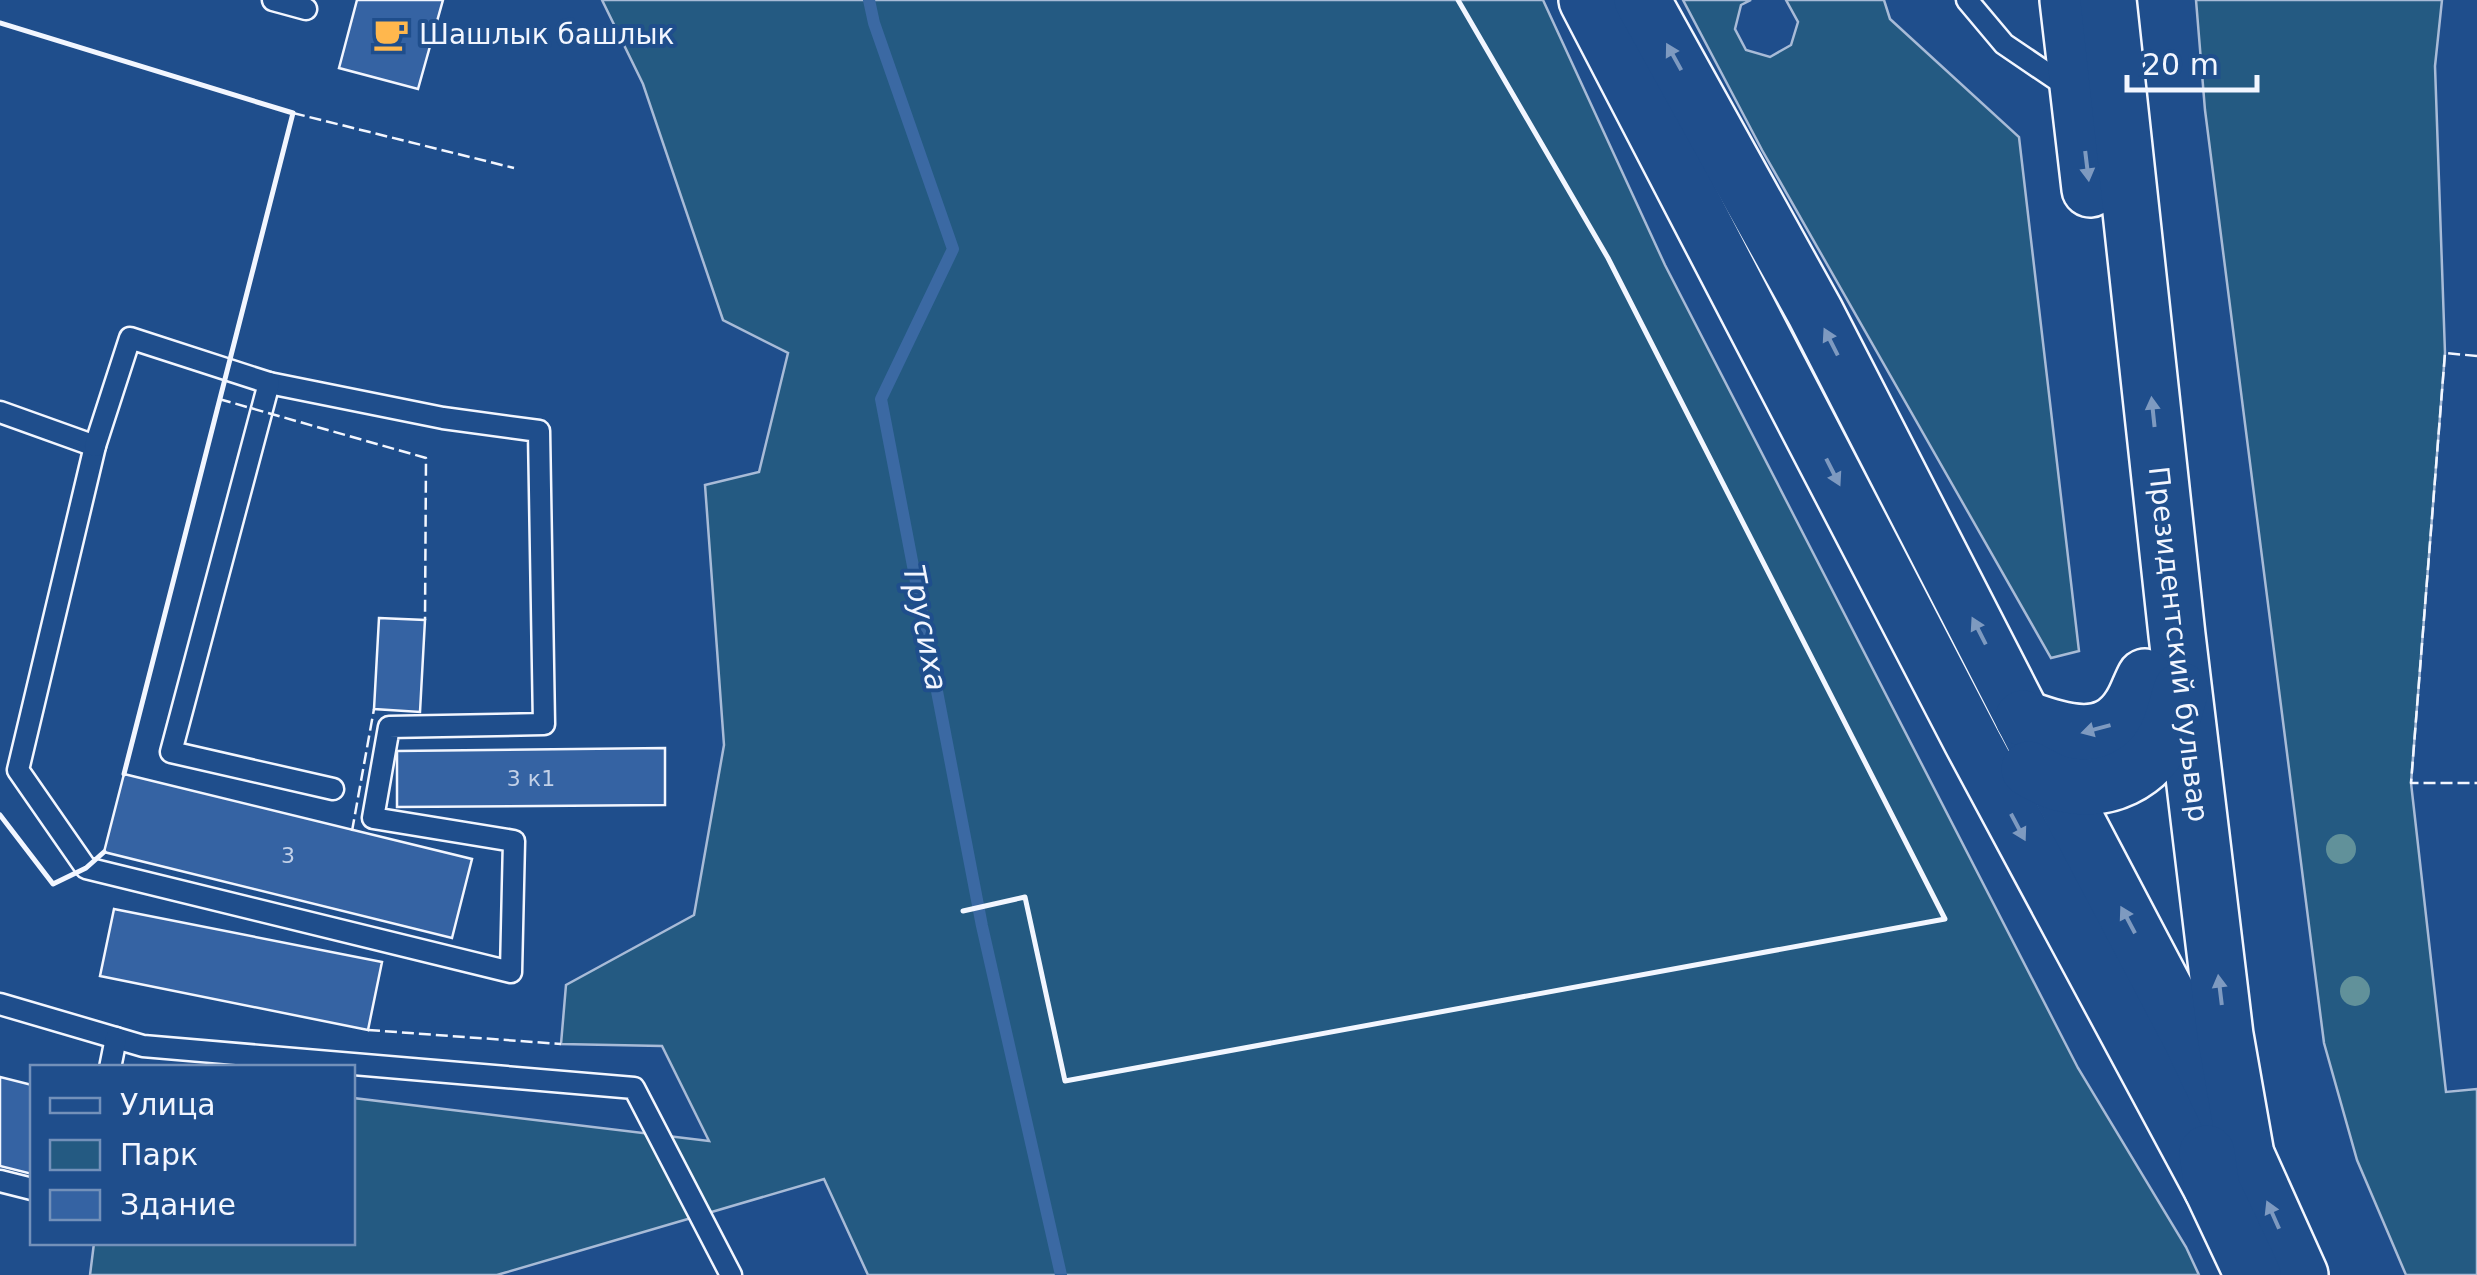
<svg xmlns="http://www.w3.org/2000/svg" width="2477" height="1275" font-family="'DejaVu Sans',sans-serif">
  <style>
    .green { fill: #245a82; stroke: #a8bbd7; stroke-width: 2.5 }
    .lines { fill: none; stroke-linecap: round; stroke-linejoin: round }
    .stream { stroke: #3b69a3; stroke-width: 12 }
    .building { fill: #3563a3; stroke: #f2f6ff; stroke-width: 2.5 }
    .service-casing { stroke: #f2f6ff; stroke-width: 25 }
    .secondary-casing { stroke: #f2f6ff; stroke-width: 60 }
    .service { stroke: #1f4e8c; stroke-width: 20 }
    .secondary { stroke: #1f4e8c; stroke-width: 55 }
    .fence { stroke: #f2f6ff; stroke-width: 2.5; stroke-dasharray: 12 5; stroke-linecap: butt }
    .wall { stroke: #f2f6ff; stroke-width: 5 }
    .tree { fill: #61919a }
    .oneway { fill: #7e9ac0 }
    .labels { text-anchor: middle; stroke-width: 8; stroke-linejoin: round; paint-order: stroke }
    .number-label { font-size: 22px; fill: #c3d1e8 }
    .poi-label { font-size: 28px; fill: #f2f6ff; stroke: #1f4e8c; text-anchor: start }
    .street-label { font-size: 28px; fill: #f2f6ff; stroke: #1f4e8c }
    .water-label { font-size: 30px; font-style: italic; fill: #f2f6ff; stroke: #1f4e8c }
  </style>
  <rect width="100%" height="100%" fill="#1f4e8c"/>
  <g class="green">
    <path d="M602,0H1543L1665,265L2078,1068L2186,1247L2199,1275H868L824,1179L497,1275H90L94,1243L352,1242L353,1098L709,1141L662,1046L561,1044L566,985L694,915L724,745L705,485L759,472L788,353L723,320L643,84Z"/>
    <path d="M1683,0H1751L1741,5L1735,29L1746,50L1770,57L1791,45L1798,22L1786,0H1884L1890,19L2019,137L2079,651L2051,658L1762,150Z"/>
    <path d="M2196,0H2442L2435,66L2445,353L2411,783L2446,1092L2477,1089V1275H2406L2357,1160L2324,1043L2205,110Z"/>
  </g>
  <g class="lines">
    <path class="stream" d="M869,0L874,23L953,249L881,399L982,926L1061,1275"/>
  </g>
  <g class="building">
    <path d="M357,0H443L418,89L339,68Z"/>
    <path d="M379,618L425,620L420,712L374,709Z"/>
    <path d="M665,748V805L397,807V751Z"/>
    <path d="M124,774L472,859L452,938L104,852Z"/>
    <path d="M114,909L382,962L368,1030L100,976Z"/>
    <path d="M0,1077L32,1085V1174L0,1166Z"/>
  </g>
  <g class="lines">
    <defs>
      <g id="service">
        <path d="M273,0L306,9"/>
        <path d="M1967,0L2004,44L2069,88"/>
        <path d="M0,412L95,446L18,770L86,868L511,972L514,841L373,818L389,727L544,724L539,431L443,418L269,383"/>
        <path d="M95,446L130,338L269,383L171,752L333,789"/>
        <path d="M0,1004L143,1046L634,1088L731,1275"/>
        <path d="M110,1068L116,1038"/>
        <path d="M0,1181L32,1189"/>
      </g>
      <g id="secondary">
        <path d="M1587,0L1972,741L2212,1188"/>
        <path d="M1642,0L1815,312L2056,782L2190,1037L2246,1155"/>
        <path d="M2068,0L2090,189"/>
        <path id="s1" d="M2108,0L2177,635L2225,1035L2246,1155L2300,1275"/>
        <path d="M2023,718C2061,731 2105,748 2131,706C2137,697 2140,686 2145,677"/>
        <path d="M2029,769C2038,774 2048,780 2058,783C2104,796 2151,774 2169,729C2174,717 2177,703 2181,690"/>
        <path d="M2207,1153L2212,1188L2253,1275"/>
      </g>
    </defs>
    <use href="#service" class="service-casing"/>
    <use href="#secondary" class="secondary-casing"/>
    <use href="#service" class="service"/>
    <use href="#secondary" class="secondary"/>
    <g class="fence">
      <path d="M293,113L514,168"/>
      <path d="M2477,356L2445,353L2411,783H2477"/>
      <path d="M219,399L426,458L425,620"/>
      <path d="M352,831L374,709"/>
      <path d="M368,1030L561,1044"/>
    </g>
    <g class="wall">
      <path d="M0,23L293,113L124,774"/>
      <path d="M0,815L53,884L86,868L104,852"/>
      <path d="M963,911L1025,897L1065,1081L1945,919L1608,258L1458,0"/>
    </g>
  </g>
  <g class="tree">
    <circle cx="2341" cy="849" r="15"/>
    <circle cx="2355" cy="991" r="15"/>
  </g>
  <defs><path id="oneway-solid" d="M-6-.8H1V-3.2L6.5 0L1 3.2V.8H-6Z" transform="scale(2.5)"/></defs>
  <g class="oneway">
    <use href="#oneway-solid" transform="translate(1674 57) rotate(-119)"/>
    <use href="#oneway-solid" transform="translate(2087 166) rotate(83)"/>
    <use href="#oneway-solid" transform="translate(1831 342) rotate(-117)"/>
    <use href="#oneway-solid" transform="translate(2153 412) rotate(-96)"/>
    <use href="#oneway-solid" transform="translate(1833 472) rotate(63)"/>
    <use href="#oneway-solid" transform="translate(1979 631) rotate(-117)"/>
    <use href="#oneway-solid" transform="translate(2096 729) rotate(165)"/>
    <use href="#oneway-solid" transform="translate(2018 827) rotate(62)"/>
    <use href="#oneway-solid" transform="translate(2128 920) rotate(-118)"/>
    <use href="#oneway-solid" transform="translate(2220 990) rotate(-97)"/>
    <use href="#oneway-solid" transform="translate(2273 1215) rotate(-114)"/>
  </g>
  <defs>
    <symbol id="cafe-bare" viewBox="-9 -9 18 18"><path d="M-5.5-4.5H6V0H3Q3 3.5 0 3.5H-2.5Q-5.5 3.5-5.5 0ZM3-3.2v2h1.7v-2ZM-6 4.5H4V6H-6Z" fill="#ffb74d" stroke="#1f4e8c" stroke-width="2.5" paint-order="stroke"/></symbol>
  </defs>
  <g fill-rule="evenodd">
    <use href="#cafe-bare" x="366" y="9" width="50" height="50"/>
  </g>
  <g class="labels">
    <g class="number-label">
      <text x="531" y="786">3 к1</text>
      <text x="288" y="863">3</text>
    </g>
    <g class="poi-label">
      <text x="419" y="44">Шашлык башлык</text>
    </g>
    <g class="street-label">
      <text dy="10" stroke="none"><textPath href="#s1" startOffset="648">Президентский бульвар</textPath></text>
    </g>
    <g class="water-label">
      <text transform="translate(925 628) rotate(79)" y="10">Трусиха</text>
    </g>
  </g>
  <rect x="30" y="1065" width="325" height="180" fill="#1f4e8c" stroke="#7391ba" stroke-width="2.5"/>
  <rect x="50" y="1098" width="50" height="15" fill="#1f4e8c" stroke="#7391ba" stroke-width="2.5"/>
  <text x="120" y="1115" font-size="30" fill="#f2f6ff">Улица</text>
  <rect x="50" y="1140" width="50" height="30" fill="#245a82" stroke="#7391ba" stroke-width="2.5"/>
  <text x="120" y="1165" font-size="30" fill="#f2f6ff">Парк</text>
  <rect x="50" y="1190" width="50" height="30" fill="#3563a3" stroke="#7391ba" stroke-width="2.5"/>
  <text x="120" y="1215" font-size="30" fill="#f2f6ff">Здание</text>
  <path d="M2127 75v15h130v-15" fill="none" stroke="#f2f6ff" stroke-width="5"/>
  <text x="2142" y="75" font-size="30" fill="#f2f6ff" stroke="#1f4e8c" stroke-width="8" paint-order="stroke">20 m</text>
</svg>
